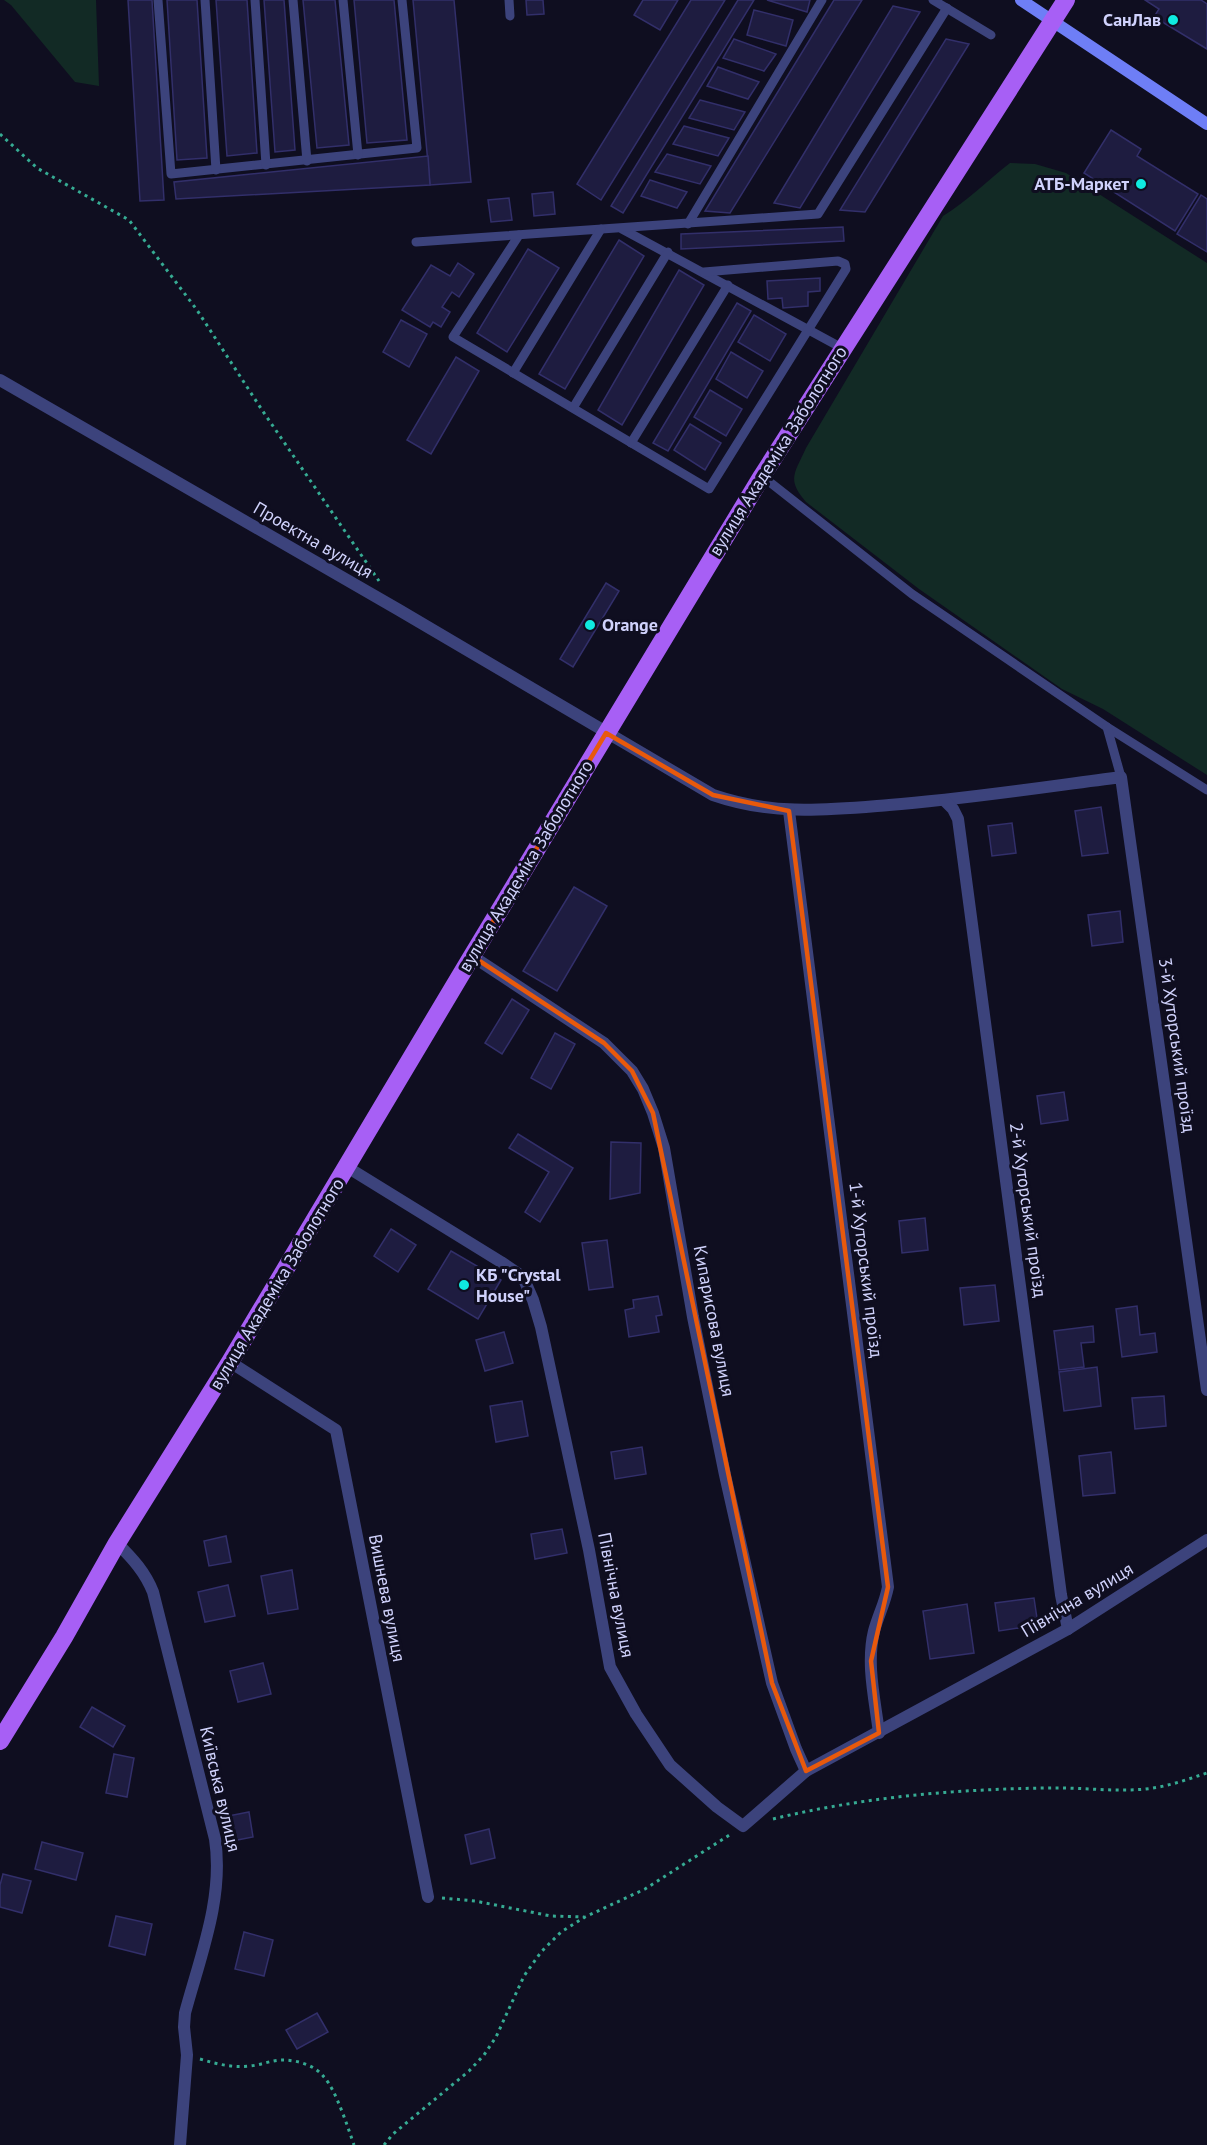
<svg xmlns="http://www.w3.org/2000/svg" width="1207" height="2145" font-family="'PT Sans',sans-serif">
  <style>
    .green { fill: #122a25 }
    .building { fill: #1e1c40; stroke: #322f6a; stroke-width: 1.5 }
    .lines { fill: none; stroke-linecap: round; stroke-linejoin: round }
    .path { stroke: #36ab93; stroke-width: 3; stroke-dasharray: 3 4.5; stroke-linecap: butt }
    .lane { stroke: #3c437c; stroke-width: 9 }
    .street { stroke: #3c437c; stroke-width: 12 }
    .secondary { stroke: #6e7ef6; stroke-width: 12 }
    .primary { stroke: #a75ff5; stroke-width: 18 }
    .marked { fill: none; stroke: #e8590c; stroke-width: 4.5; stroke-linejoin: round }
    .poi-dot { fill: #0feae0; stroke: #0f0e20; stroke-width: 2 }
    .labels { text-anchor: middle; stroke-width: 6; stroke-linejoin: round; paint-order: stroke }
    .poi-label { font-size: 18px; font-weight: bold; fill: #d0d2fc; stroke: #0f0e20; text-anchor: end }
    .street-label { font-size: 18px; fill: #d0d2fc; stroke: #0f0e20 }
  </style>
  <rect width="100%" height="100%" fill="#0f0e20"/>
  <g class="green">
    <path d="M4,0H96L99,86L75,82L11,5Z"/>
    <path d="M1010,163L1035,164L1066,173L1207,263V775L1103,709L1062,689L919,589L806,502C786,479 795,473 806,448L943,216C967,201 987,181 1010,163Z"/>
  </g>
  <g class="building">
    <path d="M128,0H152L164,200L140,201Z"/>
    <path d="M167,0H197L207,158L177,160Z"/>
    <path d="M216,0H247L257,153L227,156Z"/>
    <path d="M264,0H284L295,150L275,152Z"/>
    <path d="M303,0H335L349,145L317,148Z"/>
    <path d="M354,0H394L407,140L367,143Z"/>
    <path d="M413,0H454L471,182L430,185Z"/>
    <path d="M526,0H543L544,14L527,15Z"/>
    <path d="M643,0H678L660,30L634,15Z"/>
    <path d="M691,0H725L601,200L577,184Z"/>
    <path d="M738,0H754L623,213L611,206Z"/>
    <path d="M767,0H810L807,12Z"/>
    <path d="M834,0H862L730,213L705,211Z"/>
    <path d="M1145,0H1201L1207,4V49L1154,17L1159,9Z"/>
    <path d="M893,6L920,12L800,208L774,203Z"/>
    <path d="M754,10L793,20L786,46L747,35Z"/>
    <path d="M734,39L776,54L764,71L723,58Z"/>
    <path d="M946,39L969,44L865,212L840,210Z"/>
    <path d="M718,67L759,82L748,99L707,86Z"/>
    <path d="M700,100L745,112L734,130L689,118Z"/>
    <path d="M684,126L729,138L718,156L673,144Z"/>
    <path d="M1111,130L1141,149L1137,156L1198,194L1175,231L1084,173Z"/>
    <path d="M667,154L711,166L700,184L655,172Z"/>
    <path d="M428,156L430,185L176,199L174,182Z"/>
    <path d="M650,180L687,192L677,208L641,196Z"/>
    <path d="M553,192L555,214L534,216L532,194Z"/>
    <path d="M1201,195L1207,199V252L1177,234Z"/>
    <path d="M509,198L512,220L491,222L488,200Z"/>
    <path d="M843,227L844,241L681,249V234Z"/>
    <path d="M619,240L644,256L565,389L539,374Z"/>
    <path d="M528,249L559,268L507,352L477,333Z"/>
    <path d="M458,263L474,274L459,297L452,292L442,307L450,312L441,327L433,322L430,327L402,310L431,265L450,276Z"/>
    <path d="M679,270L704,285L622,425L598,410Z"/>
    <path d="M820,278V291L808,292V306L783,308L782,298L768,299L767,281Z"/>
    <path d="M737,303L751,311L668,451L653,443Z"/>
    <path d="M754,315L786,334L770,361L738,342Z"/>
    <path d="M401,320L427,334L409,367L383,352Z"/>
    <path d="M731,352L763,371L747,398L716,379Z"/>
    <path d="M456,357L479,371L431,454L407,440Z"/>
    <path d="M710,390L742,409L726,436L694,417Z"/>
    <path d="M690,424L721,443L705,470L674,450Z"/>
    <path d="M606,583L619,591L573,667L560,659Z"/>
    <path d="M1101,807L1108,853L1082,856L1075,811Z"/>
    <path d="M1012,823L1016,853L992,856L988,826Z"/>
    <path d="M574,887L607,906L557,991L523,971Z"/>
    <path d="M1120,911L1123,942L1092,946L1088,915Z"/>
    <path d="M512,999L529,1010L502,1054L485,1043Z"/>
    <path d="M555,1033L575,1044L551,1089L531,1078Z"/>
    <path d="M1064,1092L1068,1120L1041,1124L1037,1096Z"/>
    <path d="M518,1134L573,1168L540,1222L525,1212L549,1172L509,1148Z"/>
    <path d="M611,1142L641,1143L640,1193L610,1199Z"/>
    <path d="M925,1218L928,1250L902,1253L899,1221Z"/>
    <path d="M391,1229L416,1245L398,1272L374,1256Z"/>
    <path d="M607,1240L613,1287L589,1290L582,1243Z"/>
    <path d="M451,1251L501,1280L478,1319L428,1289Z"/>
    <path d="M995,1285L999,1321L964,1325L960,1288Z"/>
    <path d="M658,1296L662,1315L656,1316L659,1332L629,1337L625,1310L634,1308L633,1300Z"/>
    <path d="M1137,1306L1140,1335L1155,1333L1157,1352L1122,1357L1116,1309Z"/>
    <path d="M1093,1326L1094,1342L1081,1343L1084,1367L1059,1370L1054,1331Z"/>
    <path d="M504,1332L513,1363L485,1371L476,1340Z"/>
    <path d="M1097,1367L1101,1406L1064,1411L1059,1372Z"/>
    <path d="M1164,1396L1166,1426L1135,1429L1132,1398Z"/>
    <path d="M522,1401L528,1436L496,1442L490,1406Z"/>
    <path d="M642,1447L646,1474L615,1479L611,1452Z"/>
    <path d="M1111,1452L1115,1493L1083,1496L1079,1456Z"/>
    <path d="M562,1529L567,1553L535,1559L531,1534Z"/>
    <path d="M226,1536L231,1562L209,1566L204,1541Z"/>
    <path d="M292,1570L298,1609L268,1614L261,1576Z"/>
    <path d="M228,1585L235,1616L205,1622L198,1592Z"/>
    <path d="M1034,1598L1038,1625L999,1631L995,1603Z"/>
    <path d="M967,1604L974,1653L930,1659L923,1611Z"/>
    <path d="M263,1663L271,1694L238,1702L230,1671Z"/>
    <path d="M92,1707L125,1726L113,1747L80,1727Z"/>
    <path d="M114,1754L134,1758L127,1797L106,1793Z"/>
    <path d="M249,1812L253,1837L232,1841L228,1816Z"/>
    <path d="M489,1829L495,1858L471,1864L465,1835Z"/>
    <path d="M42,1842L83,1853L76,1880L35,1869Z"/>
    <path d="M3,1874L31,1881L22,1913L0,1907V1885Z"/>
    <path d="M116,1916L152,1924L145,1955L109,1946Z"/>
    <path d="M244,1932L273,1940L264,1976L235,1969Z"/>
    <path d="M317,2013L328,2032L297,2049L286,2030Z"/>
  </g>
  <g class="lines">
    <g class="path">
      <path d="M0,134L37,168L129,220L197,310L262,410L379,581"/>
      <path d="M773,1819C863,1797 957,1789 1050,1788C1088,1787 1130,1795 1168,1785C1181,1782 1194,1777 1207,1773"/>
      <path d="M442,1898L475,1901L551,1916L584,1917"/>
      <path d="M200,2059C217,2064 232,2068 250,2066C261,2065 272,2060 282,2060C297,2060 315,2065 324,2077C336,2090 348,2128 354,2145"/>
      <path d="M384,2145L393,2134L469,2071L484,2055L496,2037L524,1976L541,1952L561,1932L585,1917L645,1889L731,1834"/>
    </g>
    <g class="lane">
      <path d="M158,0L171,174L417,148L402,0"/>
      <path d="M205,0L216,170"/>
      <path d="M255,0L266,165"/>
      <path d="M293,0L307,161"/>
      <path d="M343,0L358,155"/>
      <path d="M509,0L510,16"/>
      <path d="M933,0L991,35"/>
      <path d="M688,224L822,0"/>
      <path d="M622,229L842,348"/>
      <path d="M519,235L453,337L709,489L846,269L845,264L838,261L704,272"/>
      <path d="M416,242L818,214L947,8"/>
      <path d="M513,373L601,229"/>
      <path d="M573,408L668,252"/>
      <path d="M631,443L728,285"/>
      <path d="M762,476L912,594L1107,727L1207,790"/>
      <path d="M1107,727L1121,777"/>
    </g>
    <g class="street">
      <path d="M0,380L399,610L713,795C774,816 826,810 889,805C967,799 1044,787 1121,777L1207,1390"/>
      <path d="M945,801L953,809L958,819L1061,1595L1068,1629"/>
      <path d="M789,811L888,1587C885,1603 878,1616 874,1631C866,1664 875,1700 879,1733"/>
      <path d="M472,956L604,1043L632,1071L643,1089L653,1113L664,1148L693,1317L725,1475L772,1683L796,1749L806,1771"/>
      <path d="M347,1167L501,1262L523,1277L533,1300L541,1327L589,1550L610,1667L636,1714L670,1765L717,1807L743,1826L806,1771L1068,1629L1207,1540"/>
      <path d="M230,1362L336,1430L428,1897"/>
      <path d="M117,1543C133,1559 145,1572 153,1592L215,1839C224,1898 200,1957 185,2013L184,2027L187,2055L180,2145"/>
    </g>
    <path class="secondary" d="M1021,0L1207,124"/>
    <path class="primary" d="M0,1741L64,1637L117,1543L230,1362L472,956L762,476L1066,0"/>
  </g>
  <path class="marked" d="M606,733L713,795L789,811L888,1587L871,1661L879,1733L806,1771L772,1683L653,1113L632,1071L604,1043L472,956Z"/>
  <g class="poi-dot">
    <circle cx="1173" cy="20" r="6"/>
    <circle cx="1141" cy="184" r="6"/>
    <circle cx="590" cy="625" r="6"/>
    <circle cx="464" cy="1285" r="6"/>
  </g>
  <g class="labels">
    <g class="poi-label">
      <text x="1161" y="26">СанЛав</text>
      <text x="1129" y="190">АТБ-Маркет</text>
      <text x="602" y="631" text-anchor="start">Orange</text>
      <text x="476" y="1281" text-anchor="start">КБ "Crystal<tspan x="476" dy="21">House"</tspan></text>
    </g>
    <g class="street-label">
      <text transform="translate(778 451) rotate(-58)" y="6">вулиця Академіка Заболотного</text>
      <text transform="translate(313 540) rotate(30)" y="6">Проектна вулиця</text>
      <text transform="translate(526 866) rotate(-59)" y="6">вулиця Академіка Заболотного</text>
      <text transform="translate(1177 1045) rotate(82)" y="6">3-й Хуторський проїзд</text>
      <text transform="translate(1028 1210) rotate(82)" y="6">2-й Хуторський проїзд</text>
      <text transform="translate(866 1270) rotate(83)" y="6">1-й Хуторський проїзд</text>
      <text transform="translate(277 1284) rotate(-59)" y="6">вулиця Академіка Заболотного</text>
      <text transform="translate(714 1321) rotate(79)" y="6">Кипарисова вулиця</text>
      <text transform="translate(616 1595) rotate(79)" y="6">Північна вулиця</text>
      <text transform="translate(387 1598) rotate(79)" y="6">Вишнева вулиця</text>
      <text transform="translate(1077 1600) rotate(-31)" y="6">Північна вулиця</text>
      <text transform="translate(220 1789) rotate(77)" y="6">Київська вулиця</text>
    </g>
  </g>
</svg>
